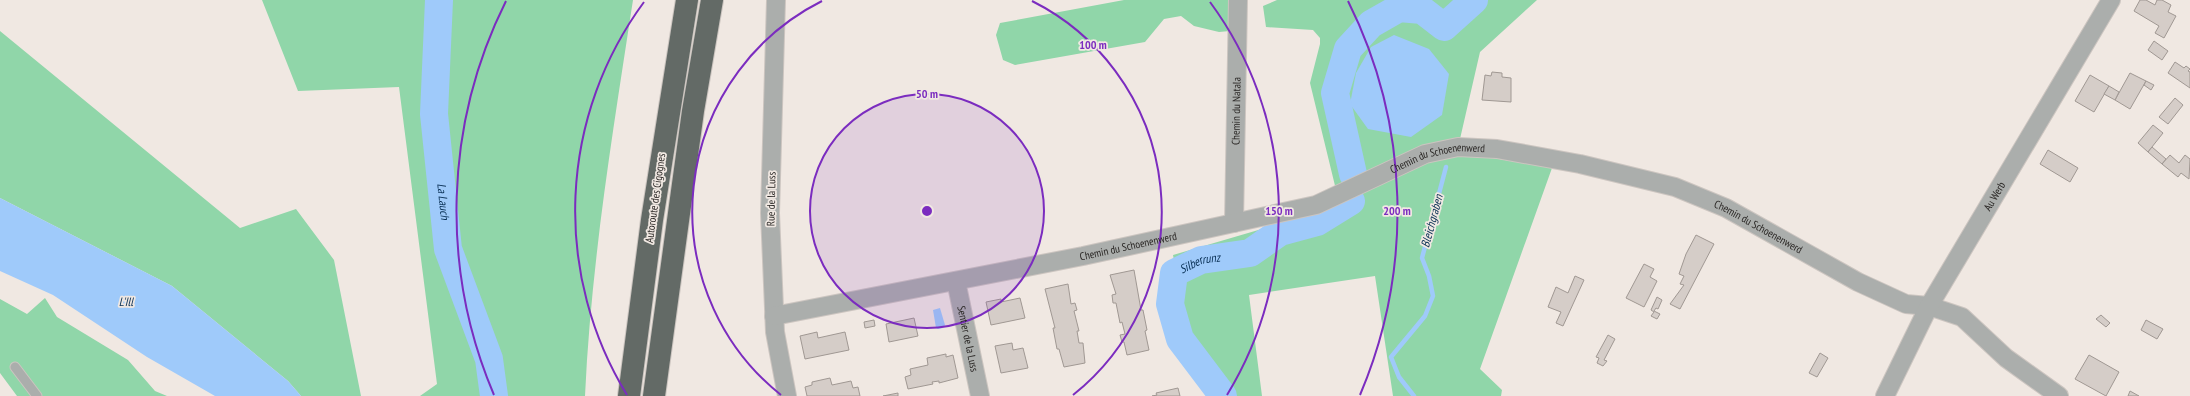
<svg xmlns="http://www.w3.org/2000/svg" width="2190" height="396" font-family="'PT Sans Narrow',sans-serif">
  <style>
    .green { fill: #90d6a9 }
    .water { fill: #9fcafa }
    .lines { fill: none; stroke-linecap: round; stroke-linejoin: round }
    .stream { stroke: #9fcafa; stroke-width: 4.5 }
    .river { stroke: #9fcafa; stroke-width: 28 }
    .building { fill: #d5cdc8; stroke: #a09893 }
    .lane-casing { stroke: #ccc5c0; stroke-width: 11 }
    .street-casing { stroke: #ccc5c0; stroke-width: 20 }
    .highway-casing { stroke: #ccc5c0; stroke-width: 24 }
    .lane { stroke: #abaeac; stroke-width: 9 }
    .street { stroke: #abaeac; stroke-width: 18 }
    .highway { stroke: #636a66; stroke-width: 22 }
    .ring { fill: none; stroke: #7b2cbf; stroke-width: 2 }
    .labels { text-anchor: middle; stroke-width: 3.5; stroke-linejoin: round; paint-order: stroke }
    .street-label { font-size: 11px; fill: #2a2725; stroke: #f0e8e2 }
    .water-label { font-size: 12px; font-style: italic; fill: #072e53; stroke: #f0e8e2 }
    .centre { fill: #7b2cbf; stroke: #f0e8e2; stroke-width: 2 }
    .ring-label { font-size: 12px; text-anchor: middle; font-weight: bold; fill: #7b2cbf; stroke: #f0e8e2; stroke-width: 3.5; stroke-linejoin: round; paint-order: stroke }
  </style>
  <rect width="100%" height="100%" fill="#f0e8e2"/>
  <g class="green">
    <path d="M262,0H633C613,131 591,263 585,396H420L437,384L399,87L298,91Z"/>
    <path d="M1124,0H1230V31L1219,32L1194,26L1181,16L1164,19L1145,42L1015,65L1003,60L996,35L1000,23Z"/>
    <path d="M1277,0H1537L1480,52L1457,152L1552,168L1480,369L1502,390L1501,396H1393L1375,276L1249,295L1262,396H1221L1193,360L1173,255L1279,224L1338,198L1310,83L1320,44V38L1313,30L1266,27L1263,6Z"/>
    <path d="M0,31L240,228L296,209L334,260L361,396H301L288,381L172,286L0,198Z"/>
    <path d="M45,298L57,317L128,360L155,391L167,396H17L0,373V299L27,314Z"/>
  </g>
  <g class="water">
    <path d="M1394,35L1429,49L1449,74L1442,115L1411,137L1368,129L1350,104L1356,73L1371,47Z"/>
    <path d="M0,198L172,286L288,381L301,396H215L147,357L53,295L0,271Z"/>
    <path d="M940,308L945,325L943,328L938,329L936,328L933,310Z"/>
  </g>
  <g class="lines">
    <path class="stream" d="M1414,396L1399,377L1391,357L1425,316L1433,296L1429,276L1422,258L1446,167"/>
    <g class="river">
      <path id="s1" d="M439,0L434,114L448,249L489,359L494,396"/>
      <path d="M1353,174L1335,93L1348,49L1371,24L1399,8L1422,10L1444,27L1474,0"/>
      <path id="s2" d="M1223,396L1180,339L1170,304L1174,273L1201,260L1250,253L1280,232L1317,222L1351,201"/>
    </g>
  </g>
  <g class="building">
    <path d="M2140,0H2146L2155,5L2157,0H2162L2171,5L2168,12L2176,16L2164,38L2155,33L2159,26L2134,11Z"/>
    <path d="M2154,41L2168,51L2162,60L2148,50Z"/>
    <path d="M2175,62L2184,68L2186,66L2190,69L2188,71L2190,72V88L2168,73Z"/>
    <path d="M1492,72L1502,73V77L1511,78V102L1482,100L1485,75L1491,76Z"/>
    <path d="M2130,73L2146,81L2130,109L2115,100Z"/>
    <path d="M2090,75L2109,86L2094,112L2075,101Z"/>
    <path d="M2146,81L2154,85L2151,90L2144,85Z"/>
    <path d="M2109,86L2119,92L2115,100L2104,94Z"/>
    <path d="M2175,98L2183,105L2168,124L2159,117Z"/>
    <path d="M2153,125L2163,133L2148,152L2138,143Z"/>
    <path d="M2152,147L2166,159L2162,164L2148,152Z"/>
    <path d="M2048,150L2078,168L2070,182L2040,164Z"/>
    <path d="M2170,155L2179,163L2185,155L2190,159L2189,179L2181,173L2178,177L2162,164Z"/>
    <path d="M1696,235L1714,244L1680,309L1670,304L1684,285L1680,284L1684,276L1679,274L1686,254Z"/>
    <path d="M1644,264L1654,269L1650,277L1657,281L1644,307L1626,298Z"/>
    <path d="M1134,270L1141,310H1143L1147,330L1145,331L1149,350L1127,355L1124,342H1122L1120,335L1125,334L1122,322L1120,323L1116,303H1113L1112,295L1116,294L1110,275Z"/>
    <path d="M1575,276L1584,280L1563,326L1556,323L1561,312L1548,307L1556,287L1568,293Z"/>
    <path d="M1068,284L1071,304L1075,303L1077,310L1074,311L1079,331H1077L1079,343H1083L1085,363L1064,367L1059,349H1057L1053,328H1055L1045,289Z"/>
    <path d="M1657,297L1662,300L1658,309L1656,308L1654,311L1660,314L1657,319L1651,316L1654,312L1651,310Z"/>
    <path d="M1020,298L1025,318L991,325L986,302L1001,299V302Z"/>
    <path d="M2101,315L2110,323L2106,327L2096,319Z"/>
    <path d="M914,318L918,336L889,342L886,324Z"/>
    <path d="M874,320L875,326L865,328L864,322Z"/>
    <path d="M2146,320L2163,329L2157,339L2141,330Z"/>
    <path d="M817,332L818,338L845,332L849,350L805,359L800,336Z"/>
    <path d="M1608,335L1615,339L1604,360L1607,361L1603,366L1597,363L1599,358L1596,357Z"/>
    <path d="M1012,343L1013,350L1023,348L1028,368L1001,373L995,346Z"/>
    <path d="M1820,353L1828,358L1817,377L1809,373Z"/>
    <path d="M946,354V357L953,355L958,378L939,383V381L932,382L933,384L908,389L905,377L911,375L910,369L928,365L927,358Z"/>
    <path d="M2089,355L2119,372L2106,396L2075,379Z"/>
    <path d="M830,378L832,385L851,381L853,388L858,387L860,396H807L805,387L812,385V382Z"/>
    <path d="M1178,388L1180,396H1152L1157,395L1156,393Z"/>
    <path d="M2130,391L2139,396H2128Z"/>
    <path d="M898,393V396H883Z"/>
  </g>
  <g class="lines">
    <defs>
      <path id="lane" d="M15,367L37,396"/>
      <g id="street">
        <path d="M776,0L770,213L775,332L787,396"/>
        <path id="s3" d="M1234,223L1238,0"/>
        <path id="s4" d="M956,281L980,396"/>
        <path id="s5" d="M774,316L1083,256L1316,205L1425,154L1458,147L1497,149L1580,164L1675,187L1726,208L1858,282L1906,304L1929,306L1962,317L2006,358L2059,396"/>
        <path id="s6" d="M1885,396L1929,306L2111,0"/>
      </g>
      <g id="highway">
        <path d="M629,396L652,220L687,0"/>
        <path d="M654,396L693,111L712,0"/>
      </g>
    </defs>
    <use href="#lane" class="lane-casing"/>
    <use href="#street" class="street-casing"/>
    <use href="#highway" class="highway-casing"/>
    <use href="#lane" class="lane"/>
    <use href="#street" class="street"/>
    <use href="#highway" class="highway"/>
  </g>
  <circle cx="927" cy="211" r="117" fill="#7b2cbf" fill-opacity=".12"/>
  <g class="ring">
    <circle cx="927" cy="211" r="117"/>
    <path d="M781 395A235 235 0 0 1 822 1M1032 1A235 235 0 0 1 1073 395"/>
    <path d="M627 395A352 352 0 0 1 644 2M1210 2A352 352 0 0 1 1227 395"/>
    <path d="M494 395A470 470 0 0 1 506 1M1348 1A470 470 0 0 1 1360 395"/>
  </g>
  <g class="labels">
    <g class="street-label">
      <text dy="4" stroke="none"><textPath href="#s3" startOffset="112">Chemin du Natala</textPath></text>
      <text dy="4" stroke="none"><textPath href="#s5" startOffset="685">Chemin du Schoenenwerd</textPath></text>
      <text dy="4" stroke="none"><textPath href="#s6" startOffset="228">Au Werb</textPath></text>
      <text transform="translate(655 198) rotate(-82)" y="4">Autoroute des Cigognes</text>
      <text transform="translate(771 199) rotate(-89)" y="4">Rue de la Luss</text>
      <text dy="4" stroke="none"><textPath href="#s5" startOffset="1021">Chemin du Schoenenwerd</textPath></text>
      <text dy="4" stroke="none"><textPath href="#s5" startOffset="361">Chemin du Schoenenwerd</textPath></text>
      <text dy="4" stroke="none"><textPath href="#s4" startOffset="59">Sentier de la Luss</textPath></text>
    </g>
    <g class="water-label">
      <text dy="4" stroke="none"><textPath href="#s1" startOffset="202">La Lauch</textPath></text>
      <text transform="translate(1432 221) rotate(-75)" y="4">Bleichgraben</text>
      <text dy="4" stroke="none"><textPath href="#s2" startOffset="167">Silberrunz</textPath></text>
      <text x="126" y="306">L'Ill</text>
    </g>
  </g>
  <circle cx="927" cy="211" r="6" class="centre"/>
  <g class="ring-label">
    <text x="1093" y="49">100 m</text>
    <text x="927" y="98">50 m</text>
    <text x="1279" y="215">150 m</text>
    <text x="1397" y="215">200 m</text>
  </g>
</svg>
